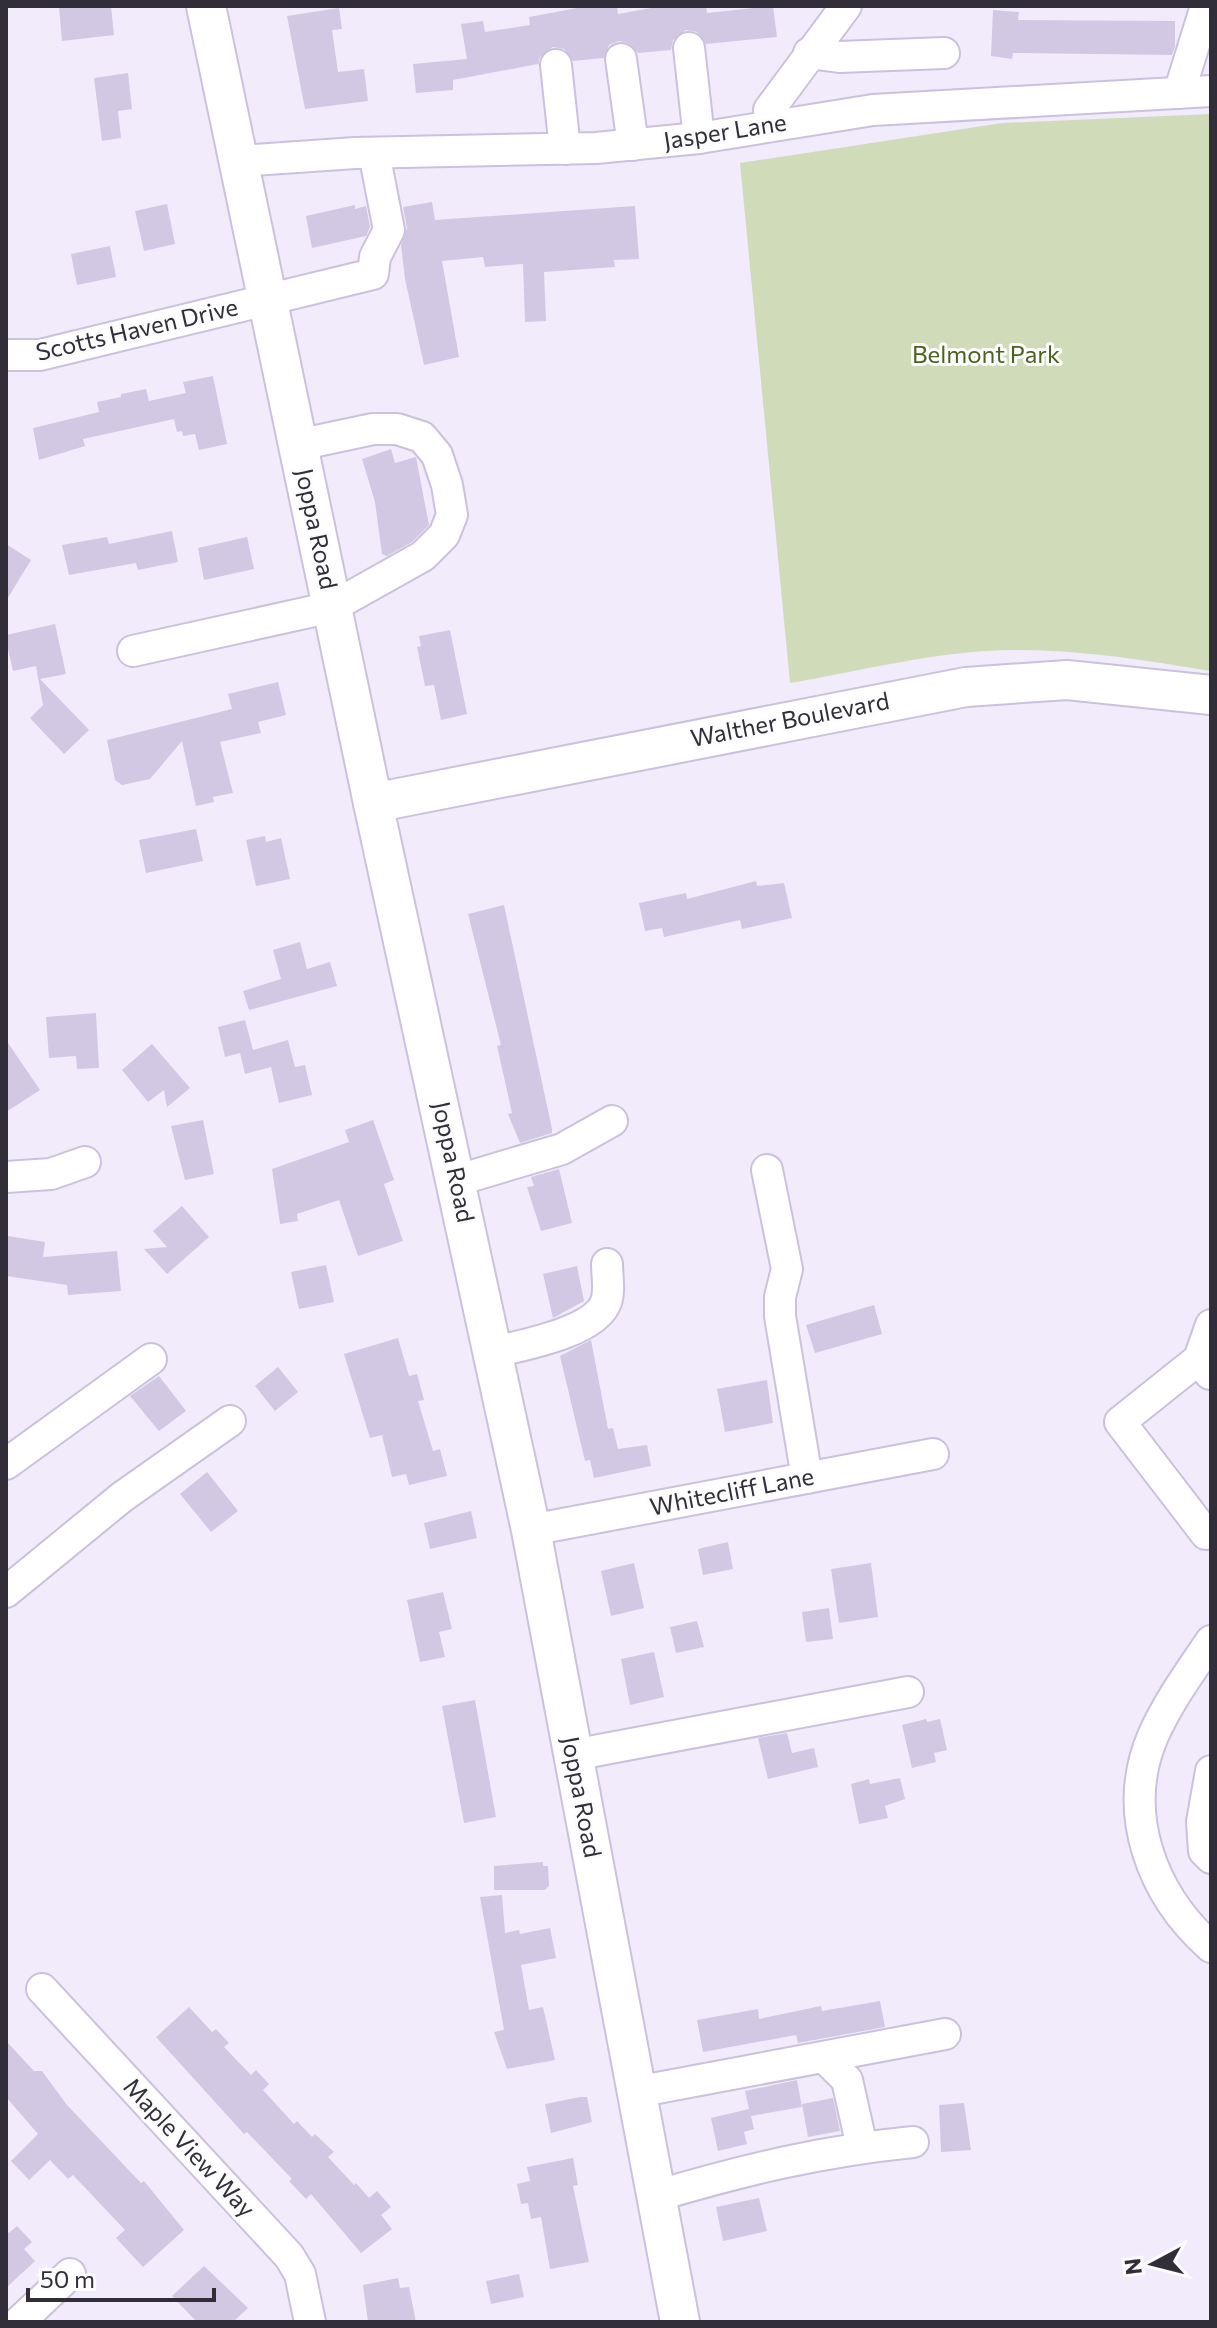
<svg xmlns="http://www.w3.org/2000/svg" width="1217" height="2328" font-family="Commissioner,sans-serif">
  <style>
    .green { fill: #d0dcb9 }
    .building { fill: #d3c8e4 }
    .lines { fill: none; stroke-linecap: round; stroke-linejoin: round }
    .minor-casing { stroke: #ccc1dc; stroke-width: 34 }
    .major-casing { stroke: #ccc1dc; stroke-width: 42 }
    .minor { stroke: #fff; stroke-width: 30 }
    .major { stroke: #fff; stroke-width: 38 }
    .labels { text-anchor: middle; stroke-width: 6; stroke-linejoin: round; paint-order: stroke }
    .street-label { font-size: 24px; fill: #322e39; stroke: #fcfcfc }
    .park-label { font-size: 24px; fill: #4e5f20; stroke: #fcfcfc }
  </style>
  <rect width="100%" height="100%" fill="#f2ebfc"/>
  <path class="green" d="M1211,114V671C1144,660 1077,649 1009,650C936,651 861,671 790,683L740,163L1002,123Z"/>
  <g class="building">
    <path d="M74,6H111L114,35L62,41L59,7Z"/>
    <path d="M588,6H617L618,14L662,6H706L707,13L773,6L777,37L706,44L697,32L686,30L673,40L671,50L638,53L628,43L619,41L609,45L604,58L573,61L564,49L553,47L540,57L538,67V64L453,80V90L416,93L413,64L467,59L461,24L483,21L485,32L530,25L529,17Z"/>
    <path d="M339,8L342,29L332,30L338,72L364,69L368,101L305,109L287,16Z"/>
    <path d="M993,10L1019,12L1018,20L1175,21V46L1172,55L1013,53L1012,59L991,56Z"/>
    <path d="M128,73L132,109L118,111L121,138L102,141L94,78Z"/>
    <path d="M432,202L435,220L635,206L639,259L614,260L615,267L544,272L546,321L525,322L523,264L485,267L483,257L442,261L459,357L424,365L405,279L401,245L407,228L403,207Z"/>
    <path d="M167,204L175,244L144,251L135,211Z"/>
    <path d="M355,205V209L366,206L370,227L366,236L312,248L306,216Z"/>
    <path d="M110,246L116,277L77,285L71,254Z"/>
    <path d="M213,376L227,444L199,450L195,434L183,436L182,431L177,432L174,419L83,439L85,446L39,460L33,428L99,412L97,402L121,397V394L146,389L149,401L186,393L183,382Z"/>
    <path d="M391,449L395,463L416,457L429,525L412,542L387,556L382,554L375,502L362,459Z"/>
    <path d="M172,531L178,562L138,570L136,563L69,575L62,545L107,537L109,544Z"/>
    <path d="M247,537L254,569L204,580L198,548Z"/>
    <path d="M6,544L31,560L6,601Z"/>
    <path d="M55,624L66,674L40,679L89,730L64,754L30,718L43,705L36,666L13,671L6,640V635Z"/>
    <path d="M450,630L467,714L441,720L434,685L425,686L417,647L421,646L419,636Z"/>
    <path d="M278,682L286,715L258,722L261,733L220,742L233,793L213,797L214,802L196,806L182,741L150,779L122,785L115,780L107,740L232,709L228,694Z"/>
    <path d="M196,829L203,861L146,873L139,840Z"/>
    <path d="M265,836L266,842L281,838L290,879L256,886L246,840Z"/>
    <path d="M756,881L757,886L784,883L792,918L742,929L740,920L664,937L662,928L645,931L639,903L686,893L687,899Z"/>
    <path d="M504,905L552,1129V1133L520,1143L508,1114L512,1113L497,1046L501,1045L468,914Z"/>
    <path d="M300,942L307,969L330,962L337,986L249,1010L243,991L281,979L273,950Z"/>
    <path d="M96,1013L99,1068L77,1069L76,1056L49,1058L46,1017Z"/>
    <path d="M245,1020L253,1050L288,1040L295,1067L305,1065L312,1095L279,1103L271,1067L245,1074L240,1053L225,1057L218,1027Z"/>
    <path d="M6,1040L40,1090L6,1112Z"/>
    <path d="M152,1044L190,1088L167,1107L164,1090L148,1102L122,1070Z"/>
    <path d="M203,1120L214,1174L185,1180L171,1126Z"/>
    <path d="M373,1120L394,1180L384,1184L403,1241L358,1256L339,1200L297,1214L298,1221L280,1224L272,1169L349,1142L345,1130Z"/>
    <path d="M559,1169L572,1223L541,1231L527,1187L534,1186L531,1177Z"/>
    <path d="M182,1206L209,1237L167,1274L144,1249L167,1247L153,1231Z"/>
    <path d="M8,1236L45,1242L43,1257L117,1251L121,1291L68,1295L67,1285L6,1276Z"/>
    <path d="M326,1265L334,1302L299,1309L291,1272Z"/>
    <path d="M577,1266L584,1301L553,1318L543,1274Z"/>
    <path d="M874,1305L882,1334L815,1353L806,1325Z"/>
    <path d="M398,1338L409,1376L417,1374L424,1400L418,1401L433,1451L440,1449L447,1476L409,1485L406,1474L392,1477L382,1435L370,1438L344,1354Z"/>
    <path d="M591,1340L608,1429L613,1428L618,1449L647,1445L651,1466L594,1478L590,1460L585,1461L560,1356Z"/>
    <path d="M278,1367L298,1392L275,1411L255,1386Z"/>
    <path d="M159,1376L186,1411L159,1431L130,1396Z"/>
    <path d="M767,1380L773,1423L725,1432L717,1389Z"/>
    <path d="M207,1472L238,1511L211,1532L180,1494Z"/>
    <path d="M471,1511L477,1538L430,1549L424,1523Z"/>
    <path d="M728,1542L733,1569L703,1575L698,1549Z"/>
    <path d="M634,1563L644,1608L611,1616L601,1571Z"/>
    <path d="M871,1563L878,1617L839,1623L831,1569Z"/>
    <path d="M443,1592L452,1629L439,1632L445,1657L420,1662L407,1600Z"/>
    <path d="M829,1608L833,1639L806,1642L802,1612Z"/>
    <path d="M697,1621L704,1647L676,1653L670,1627Z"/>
    <path d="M654,1652L664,1697L630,1705L621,1659Z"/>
    <path d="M475,1700L496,1817L464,1823L442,1706Z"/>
    <path d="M926,1719L927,1722L940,1719L947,1750L934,1753L936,1762L912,1768L902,1725Z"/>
    <path d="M787,1733L792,1753L814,1748L818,1767L768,1779L758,1738Z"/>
    <path d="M900,1778L905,1799L885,1806L888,1818L859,1824L851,1784L869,1779L870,1784Z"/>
    <path d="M543,1862V1866H548L549,1886L545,1890H494V1866Z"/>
    <path d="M502,1895L505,1933L519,1930L520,1934L550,1928L556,1958L521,1965L529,2010L543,2007L555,2060L507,2069L494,2032L504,2030L480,1897Z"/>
    <path d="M880,2001L885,2027L798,2043L796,2035L703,2052L697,2020L758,2009L759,2019L821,2006L822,2011Z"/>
    <path d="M189,2007L212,2032L216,2029L229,2043L224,2047L251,2075L256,2070L269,2084L263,2090L294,2124L297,2121L312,2137L315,2134L334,2152L328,2157L354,2185L356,2183L369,2198L377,2191L391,2207L381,2215L392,2229L361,2253L311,2194L306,2199L289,2181L292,2179L247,2132L244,2134L156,2037Z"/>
    <path d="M6,2041L34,2071H42L67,2105L141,2183L144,2181L184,2230L143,2267L116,2238L125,2230L73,2175L68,2179L50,2160L29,2180L11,2161L38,2134L6,2097Z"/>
    <path d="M797,2080L802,2107L751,2116L754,2129L744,2132L747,2144L718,2151L711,2118L749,2109L745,2091Z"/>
    <path d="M580,2097H587L592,2122L551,2133L545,2104Z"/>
    <path d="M833,2098L840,2131L808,2137L802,2104Z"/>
    <path d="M964,2103L971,2150L941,2152L939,2105Z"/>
    <path d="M573,2158L578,2185L573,2186L589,2262L550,2269L541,2217L531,2219L528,2203L521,2204L517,2184L530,2181L527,2167Z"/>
    <path d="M759,2198L767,2231L723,2241L716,2207Z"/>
    <path d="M17,2226L32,2242L24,2249L35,2261L6,2288V2229L9,2233Z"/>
    <path d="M204,2266L248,2308L233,2322H197L172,2296Z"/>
    <path d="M519,2274L524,2297L491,2304L486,2281Z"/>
    <path d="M398,2278L400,2288L409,2287L416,2322H368L363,2285Z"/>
  </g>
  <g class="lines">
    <defs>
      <g id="minor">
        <path d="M689,48L699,138"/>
        <path d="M809,53L839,57L944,53"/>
        <path d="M621,59L633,145"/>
        <path d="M556,65L565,149"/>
        <path d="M1179,93L1206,6"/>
        <path d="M772,125L769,110L846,6"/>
        <path d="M239,161L355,153L596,148L699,138L873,110L1211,91"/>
        <path d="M6,355H40L373,274L375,257L389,230L374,153"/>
        <path d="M133,651L332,607L423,556L444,535L452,515L447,485L437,455L422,437L397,429H373L298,445"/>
        <path d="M767,1170L787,1269L780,1297V1316L807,1478"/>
        <path d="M6,1177L51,1174L85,1162"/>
        <path d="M458,1180L562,1149L612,1121"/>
        <path d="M494,1352C524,1345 595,1332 606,1302C610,1291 607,1275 607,1264"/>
        <path d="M1199,1359L1120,1422L1206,1534L1211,1530"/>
        <path d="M1210,1374L1199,1359L1211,1325"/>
        <path d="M6,1464L151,1359"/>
        <path d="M531,1530L933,1454"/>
        <path d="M6,1592L122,1497L230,1421"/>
        <path d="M1211,1641C1190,1672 1168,1702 1153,1736C1120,1813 1152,1895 1211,1947"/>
        <path d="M573,1755L908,1692"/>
        <path d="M1211,1771L1202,1822L1204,1851L1211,1858"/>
        <path d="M42,1989L289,2256L300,2274L310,2322"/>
        <path d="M824,2057L847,2080L862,2147"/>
        <path d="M636,2092L945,2034"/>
        <path d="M656,2196C743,2170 822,2151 913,2142"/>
        <path d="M19,2322L70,2274"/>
      </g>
      <g id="major">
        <path d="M206,6L373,803L531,1530L680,2322"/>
        <path d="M373,803L966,687L1067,680L1211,695"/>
      </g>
    </defs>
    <use href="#minor" class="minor-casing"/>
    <use href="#major" class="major-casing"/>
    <use href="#minor" class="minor"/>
    <use href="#major" class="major"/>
  </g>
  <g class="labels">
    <g class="street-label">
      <text transform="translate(725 132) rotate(-9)" y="8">Jasper Lane</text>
      <text transform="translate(137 330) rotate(-13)" y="8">Scotts Haven Drive</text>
      <text transform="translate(316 529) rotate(78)" y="8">Joppa Road</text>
      <text transform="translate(790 720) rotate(-11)" y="8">Walther Boulevard</text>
      <text transform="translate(453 1162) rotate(78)" y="8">Joppa Road</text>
      <text transform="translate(732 1492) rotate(-11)" y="8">Whitecliff Lane</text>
      <text transform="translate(581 1797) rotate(79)" y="8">Joppa Road</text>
      <text transform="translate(189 2148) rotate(47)" y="8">Maple View Way</text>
    </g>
    <g class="park-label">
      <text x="986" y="363">Belmont Park</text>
    </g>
  </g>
  <rect width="1217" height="2328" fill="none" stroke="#322e39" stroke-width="16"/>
  <g transform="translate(1153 2264) rotate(263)" stroke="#fcfcfc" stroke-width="6" paint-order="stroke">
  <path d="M0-6L14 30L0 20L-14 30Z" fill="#322e39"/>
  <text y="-12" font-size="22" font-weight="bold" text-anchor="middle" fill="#322e39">N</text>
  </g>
  <path d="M28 2288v12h186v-12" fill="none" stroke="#322e39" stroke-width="4"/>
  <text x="40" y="2288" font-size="24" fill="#322e39" stroke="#fcfcfc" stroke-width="6" paint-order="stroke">50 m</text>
</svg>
